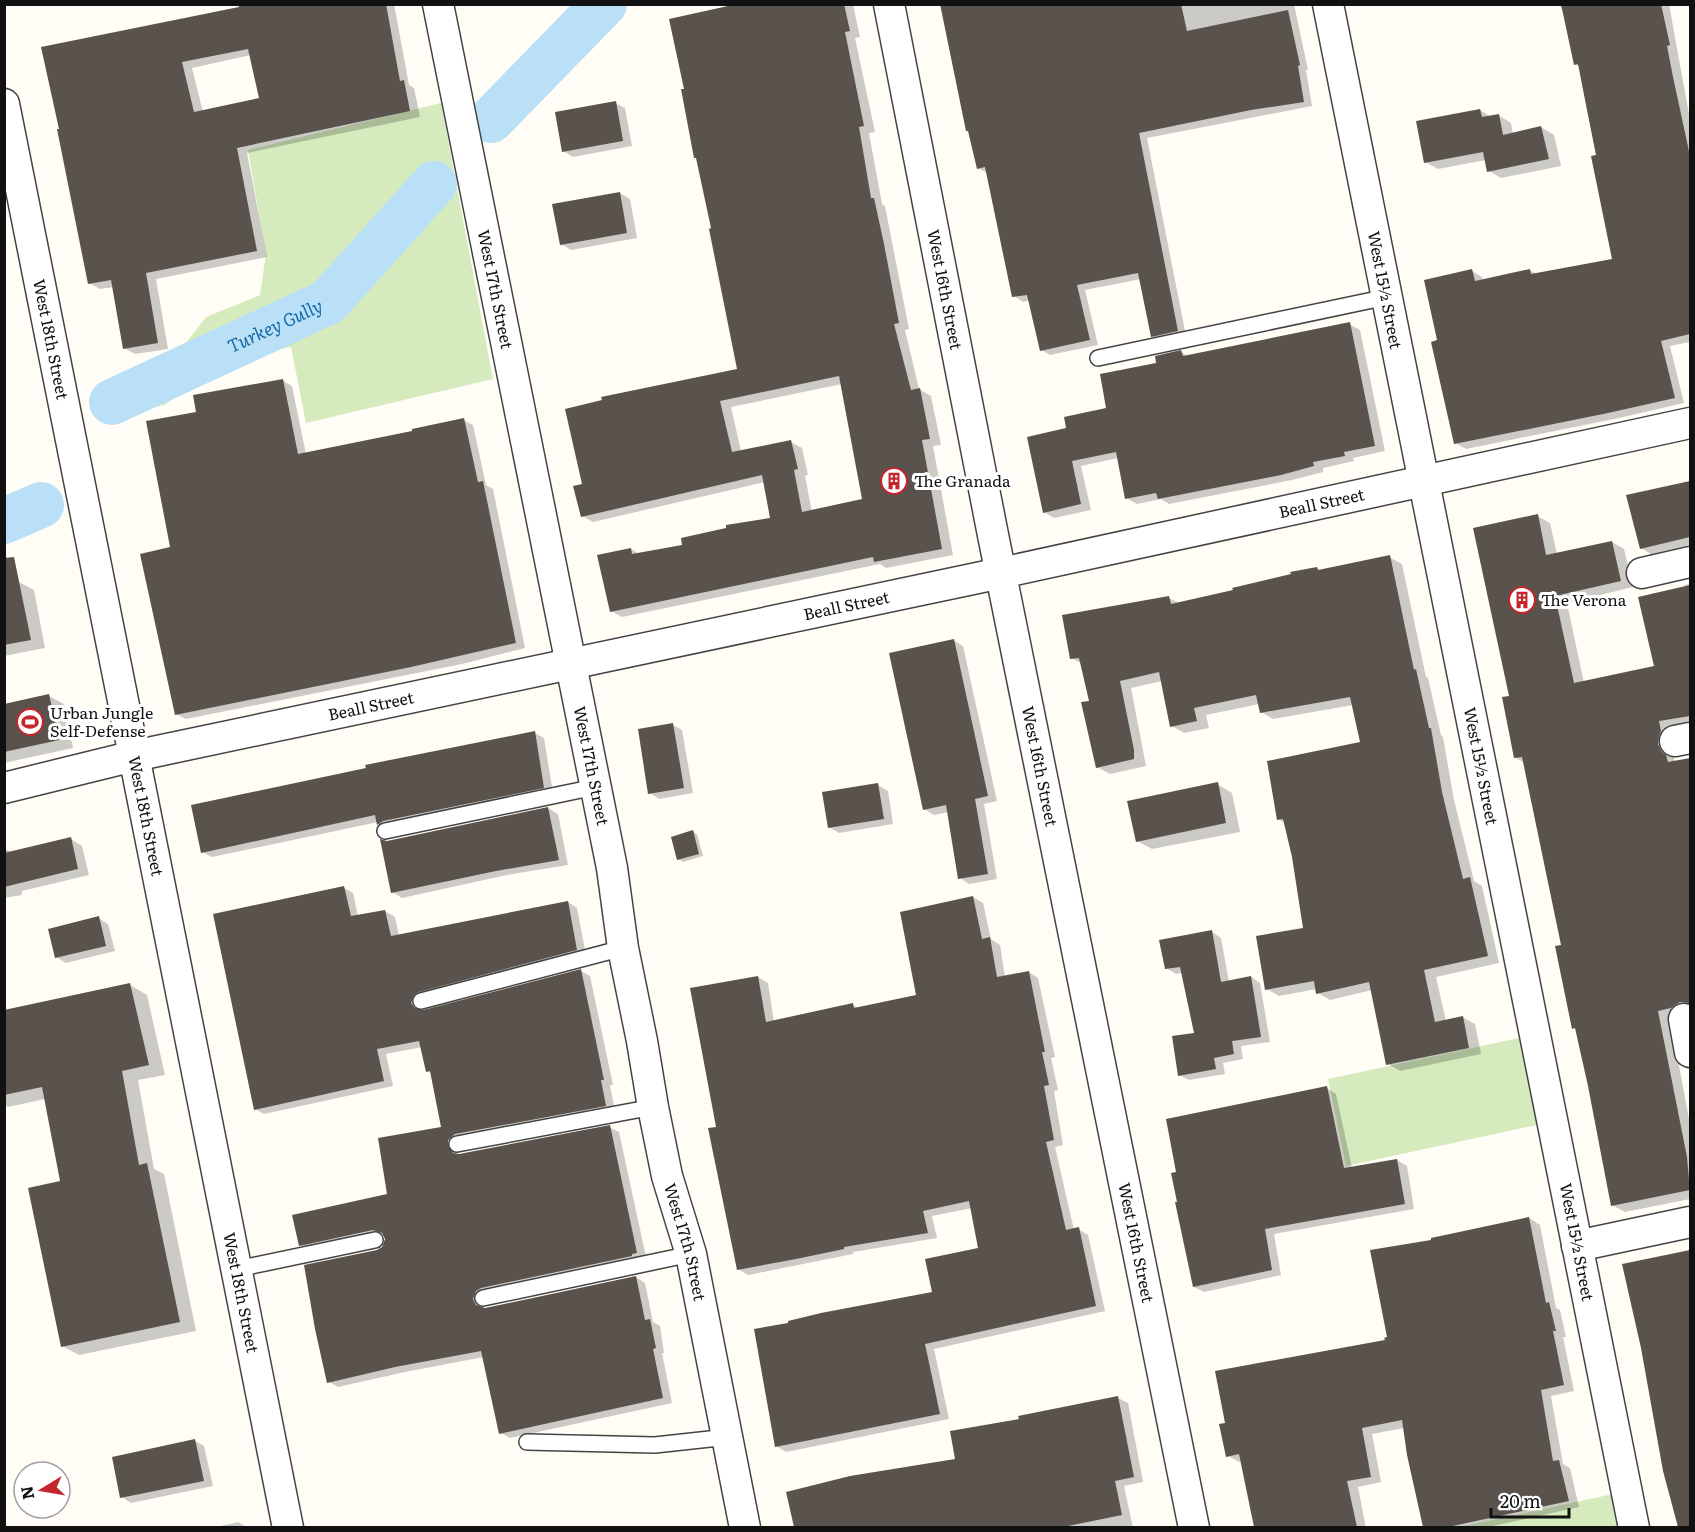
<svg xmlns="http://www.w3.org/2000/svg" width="1695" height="1532" font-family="Literata,serif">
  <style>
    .green { fill: #d5ebbd }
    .shadow { fill: #0003; fill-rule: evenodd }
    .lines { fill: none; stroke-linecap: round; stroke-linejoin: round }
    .river { stroke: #b9e0f7; stroke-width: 46 }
    .building { fill: #5a524d; fill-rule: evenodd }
    .service-casing { stroke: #444; stroke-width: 18 }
    .minor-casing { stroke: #444; stroke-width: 33 }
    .service { stroke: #fff; stroke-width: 15 }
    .minor { stroke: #fff; stroke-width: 30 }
    .labels { text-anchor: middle; stroke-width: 6; stroke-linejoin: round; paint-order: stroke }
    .street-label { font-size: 16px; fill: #111; stroke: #fff }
    .poi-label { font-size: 16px; fill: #111; stroke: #fff; text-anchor: start }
    .water-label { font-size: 18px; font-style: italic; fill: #1768a6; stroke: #fff }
  </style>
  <rect width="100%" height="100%" fill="#fffdf5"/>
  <g class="green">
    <path d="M441,103L493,379L306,423L291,347L222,360L165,405L107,415L101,384L173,360L206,317L260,295L266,254L248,150Z"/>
    <path d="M1519,1038L1537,1125L1346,1166L1328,1079Z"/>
    <path d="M1613,1494L1620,1528H1455Z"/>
  </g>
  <g class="shadow">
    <path d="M240,4H394L409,85L414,88L420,117L247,153L267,257L156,279L168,349L135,354L124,348L114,287L100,289L89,283L59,130L241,8ZM251,55L260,99L203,112L192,68Z"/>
    <path d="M742,4H853L860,37L855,38L875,132L869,133L882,204L885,206L909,329L905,330L919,389L931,396L941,445L933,446L953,555L886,568L880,564L622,617L611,611L631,549L639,554L684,546L771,519L765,482L593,522L582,516L584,485L739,370L686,90ZM842,384L864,501L812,512L805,476L808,475L802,448L791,442L741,451L731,407Z"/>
    <path d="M942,4H1294L1308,70H1306L1312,106L1147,138L1186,336L1161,341L1152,336L1141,279L1085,290L1098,345L1050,355L1041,350L1030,300L1023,302L1014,296L987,173L978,168Z"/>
    <path d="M1560,4H1669L1690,120V342L1670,346L1684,403L1619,418L1466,449L1455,443L1439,341L1472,271L1482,277L1483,281L1529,270L1537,274L1614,260L1597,156L1580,67L1575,64L1564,12L1562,10Z"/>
    <path d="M615,103L625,108L632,146L573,157L563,151Z"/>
    <path d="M1480,110L1491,117L1498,115L1511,123L1513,134L1541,127L1554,135L1561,166L1501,178L1489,171L1486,160L1438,169L1425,162Z"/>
    <path d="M620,193L630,199L637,238L571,250L561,244Z"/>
    <path d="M1349,324L1360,330L1385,451L1353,458L1354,461L1323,468V472L1292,480L1169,504L1161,499L1137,504L1126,498L1118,458L1081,466L1091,510L1054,518L1044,512L1068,429L1107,410L1158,365L1181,352L1189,357Z"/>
    <path d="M282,380L292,386L306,454L414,432L463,420L473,425L486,485L493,489L525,648L462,664L186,719L176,714L172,548L198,413Z"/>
    <path d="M1690,483V545L1651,554L1641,548L1628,496Z"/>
    <path d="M1537,516L1550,523L1557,554L1612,542L1624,549L1633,587L1567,603L1584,683L1655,668L1685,588V585L1690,584V725L1670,752L1676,762L1690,760V1011L1670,1018L1690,1124V1199L1625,1212L1612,1205L1589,1085L1576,1029L1574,1028L1563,946L1525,763L1516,758L1510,697Z"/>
    <path d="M1389,557L1402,564L1426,677L1428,678L1441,735L1443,737L1454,800L1474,881L1482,886L1499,963L1436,977L1446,1021L1462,1017L1475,1024L1481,1054L1400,1071L1388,1064L1372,990L1330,1000L1318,993L1317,989L1279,996L1267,989L1305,929L1293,856L1285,823L1278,819L1362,743L1353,705L1273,719L1261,712L1259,704L1206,715L1209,728L1184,733L1172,726L1162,681L1131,688L1146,766L1110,774L1097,767L1090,702L1082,664L1072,658L1169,598L1179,603L1235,591L1317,568L1321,571Z"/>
    <path d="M19,582L34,590L45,648L4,656V584Z"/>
    <path d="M953,640L963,646L997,801L984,804L997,879L969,884L960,878L949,812L934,815L924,809Z"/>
    <path d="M49,696L64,704L73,748L4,763V705Z"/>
    <path d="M673,725L682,730L693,793L659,799L650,793Z"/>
    <path d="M535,733L544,738L553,793L388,830L379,825L378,822L212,857L202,852Z"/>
    <path d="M1217,784L1232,793L1240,832L1152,849L1137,841Z"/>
    <path d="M878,785L888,791L893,824L839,833L829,827Z"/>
    <path d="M548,808L558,814L568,865L507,875L402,898L392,892L387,842Z"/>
    <path d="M693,832L697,834L703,856L683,862L678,859Z"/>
    <path d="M71,839L82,846L89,875L22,891V895L4,898V848L12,853Z"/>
    <path d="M344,888L353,893L358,916L385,911L395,917L399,936L568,902L577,908L586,955L423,1000L420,1009L422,1012L581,971L590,976L613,1085H610L615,1111L457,1146V1153L458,1155L609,1127L619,1132L646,1257L485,1296L482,1306L484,1309L636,1277L645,1283L653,1322L660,1326L664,1353H662L672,1403L510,1438L501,1433L484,1357L405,1372L338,1387L329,1382L378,1251L383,1248L386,1238L383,1235L310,1250L300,1245L389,1195L443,1128L432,1073L427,1071L422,1047L386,1054L393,1086L264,1114L255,1109Z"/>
    <path d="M973,897L983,903L991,939L1000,945L1005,977L1029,972L1038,978L1055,1057L1051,1058L1058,1090L1054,1091L1063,1145L1055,1147L1074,1230L1078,1229L1088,1235L1105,1311L934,1349L949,1419L786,1452L776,1446L980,1249L972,1208L932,1216L937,1238L853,1252V1254L748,1275L738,1269L717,1128L758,977L768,983L774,1022L852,1005L859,1008L918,996Z"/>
    <path d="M98,918L108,924L115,951L66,963L56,957Z"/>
    <path d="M1212,932L1221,938L1229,982L1251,977L1260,983L1270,1042L1241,1046L1243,1059L1223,1063L1225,1074L1189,1080L1179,1075L1196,1034L1182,973L1176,974L1166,968Z"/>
    <path d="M130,985L147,995L165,1075L138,1080L154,1169L164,1174L196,1331L79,1355L62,1346V1182L45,1099L8,1107L4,1104V1012Z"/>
    <path d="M1327,1088L1336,1094L1352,1168L1397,1160L1407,1166L1414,1209L1274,1234L1281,1275L1204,1292L1194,1287Z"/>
    <path d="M1529,1218L1540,1225L1556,1308L1560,1310L1566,1337H1563L1574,1391L1551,1396L1563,1464L1570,1468L1579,1507L1484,1528H1424L1404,1428L1372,1434L1381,1482L1358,1487L1366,1528H1255L1242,1461L1239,1462L1228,1456L1389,1338L1433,1241Z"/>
    <path d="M1690,1252V1528H1678L1642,1348L1623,1265Z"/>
    <path d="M1118,1398L1128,1403L1143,1482L1124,1486L1133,1528H795L788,1493L956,1460L1020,1420Z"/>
    <path d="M195,1441L204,1446L213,1486L131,1503L122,1497Z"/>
    <path d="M238,1522L248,1528H212Z"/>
  </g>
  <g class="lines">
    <g class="river">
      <path d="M491,120L604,4"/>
      <path id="s1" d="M112,402L328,302L434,184"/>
      <path d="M4,521L41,505"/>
    </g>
  </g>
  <g class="building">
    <path d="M239,4H386L400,81L404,80L410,111L237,148L257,251L146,273L158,343L123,349L111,280L88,284L57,129H59L41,47L239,7ZM248,49L259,98L194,112L182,62Z"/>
    <path d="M737,4H844L850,31L845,32L864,126L859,127L871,198H874L884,244L899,323L894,324L911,390L920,388L930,439L922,440L942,549L874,562L873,557L610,612L597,555L631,548L632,554L682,545L681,538L726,528V525L770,518L762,475L581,517L573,486L582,484L565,409L602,400L601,397L737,369L709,229L711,228L696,158H694L681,89H684L669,19ZM839,376L862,499L802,512L794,470L798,469L791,440L732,452L720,401Z"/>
    <path d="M940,4H1181L1187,31L1288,10L1300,65L1298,66L1304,102L1251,110L1139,133L1178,331L1151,337L1138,273L1077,285L1090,340L1040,351L1027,295L1012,297L985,167L977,169L968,131H966Z"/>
    <path d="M1561,4H1661L1670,45L1667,46L1673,77L1690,156V334L1661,341L1675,398L1608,413L1454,444L1431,342L1437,340L1424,280L1472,269L1475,281L1530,269L1531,274L1612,259L1591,156L1596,155L1586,105L1578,64L1574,65Z"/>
    <path d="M616,101L623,141L562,152L555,112Z"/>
    <path d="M1480,109L1482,117L1499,114L1503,135L1541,126L1549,159L1487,172L1483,152L1424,163L1416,121Z"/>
    <path d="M620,192L627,233L560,245L552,204Z"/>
    <path d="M1350,322L1375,446L1344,452L1345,456L1313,462L1314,466L1281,475L1158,499L1156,493L1125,499L1116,452L1072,461L1081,504L1043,513L1027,437L1066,428L1064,417L1106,408L1100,374L1156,363L1155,356L1181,350L1183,356Z"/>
    <path d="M283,379L298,454L412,431V429L464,418L478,482L483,481L516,643L411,667L175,715L140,554L170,547L146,421L196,412L193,395Z"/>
    <path d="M1690,481V537L1640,549L1626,495Z"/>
    <path d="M1538,514L1546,555L1612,541L1621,581L1555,596L1574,683L1654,666L1638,597L1690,585V716L1659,721L1661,731L1659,736L1658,744L1662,752L1666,755L1668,762L1690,758V1003L1680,1002L1671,1008L1658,1011L1687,1157L1690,1190L1611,1206L1588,1086L1575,1028L1572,1029L1555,946L1561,945L1522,757L1514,758L1502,697L1509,696L1473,528Z"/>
    <path d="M1390,555L1414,670L1416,669L1429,728H1431L1442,792L1463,879L1470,877L1488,956L1424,970L1435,1022L1463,1016L1469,1048L1386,1065L1369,982L1316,994L1314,981L1265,990L1256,936L1303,928L1292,857L1283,819L1277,820L1267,761L1360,742L1350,697L1260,713L1256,695L1194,708L1197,721L1170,727L1159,672L1120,681L1134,750V759L1096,768L1081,702L1089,701L1079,658L1070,659L1062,615L1169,596L1171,604L1233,590L1232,588L1291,574L1290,572L1317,567L1318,570Z"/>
    <path d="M14,557L31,640L4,645V558Z"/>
    <path d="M954,639L988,796L975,799L988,874L958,879L946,805L923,810L889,653Z"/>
    <path d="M49,694L59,740L4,752V704Z"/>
    <path d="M673,723L684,788L648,794L638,729Z"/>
    <path d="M535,731L544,788L383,821L377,825L375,815L201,853L191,805L366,768L365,765Z"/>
    <path d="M1218,782L1226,823L1136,842L1127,801Z"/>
    <path d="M878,783L884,819L828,828L822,792Z"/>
    <path d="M548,807L559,860L496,871L391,893L380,839L387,841Z"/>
    <path d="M693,830L699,854L677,860L671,837Z"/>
    <path d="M71,837L78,869L4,887V853Z"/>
    <path d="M344,886L351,916L385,910L391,936L568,901L577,950L419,992L414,995L411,1003L415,1008L423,1010L581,969L604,1080H601L606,1106L455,1134L448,1140V1146L453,1153L459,1154L610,1125L637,1253L632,1254V1256L481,1288L476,1291L473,1299L476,1305L485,1308L636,1276L645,1320L650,1319L656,1348L653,1349L663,1398L499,1434L481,1351L395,1367L327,1383L315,1329L304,1265L377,1250L382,1247L385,1239L382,1233L373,1230L299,1246L292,1215L387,1194L378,1138L441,1127L430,1071L426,1072L419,1041L377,1049L384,1081L254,1110L213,914Z"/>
    <path d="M973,896L982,939L990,937L997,977L1029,971L1045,1052H1042L1049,1085L1044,1086L1054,1140L1046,1142L1066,1230L1079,1227L1096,1306L925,1344L940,1414L775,1447L754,1329L788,1323V1321L821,1313L932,1292L925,1259L978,1248L969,1201L923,1211L928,1233L844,1247V1249L796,1259L737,1270L708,1128L716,1127L690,988L758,976L766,1022L853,1003L854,1008L916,995L900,912Z"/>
    <path d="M99,916L106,946L55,958L48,929Z"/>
    <path d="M1212,930L1221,982L1251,976L1261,1037L1232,1041L1234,1054L1214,1058L1216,1069L1178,1076L1172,1036L1194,1033L1180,967L1165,969L1159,940Z"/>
    <path d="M130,983L149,1065L122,1071L139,1165L147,1163L180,1322L61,1347L28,1188L60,1181L42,1087L4,1095V1010Z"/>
    <path d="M1327,1086L1344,1168L1397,1159L1405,1204L1265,1229L1272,1270L1193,1287L1175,1202H1177L1171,1173L1176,1172L1166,1119Z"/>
    <path d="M1529,1217L1546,1303L1549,1302L1556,1331H1553L1564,1385L1541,1390L1553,1461L1559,1460L1569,1501L1448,1527H1423L1407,1455L1402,1420L1362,1428L1371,1477L1347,1481L1357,1527H1254L1239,1454L1226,1457L1219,1424L1225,1423L1215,1371L1385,1340L1384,1338L1387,1337L1370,1250L1431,1240V1238Z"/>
    <path d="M1690,1250V1527H1678L1663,1471L1641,1348L1622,1264Z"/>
    <path d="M1118,1396L1134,1477L1115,1481L1122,1515L1063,1527H794L786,1492L850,1476L955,1459L950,1431L1019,1419L1018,1416Z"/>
    <path d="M195,1439L204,1481L120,1498L112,1457Z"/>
  </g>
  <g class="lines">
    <defs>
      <g id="service">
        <path d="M1098,358L1387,297"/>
        <path d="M385,831L595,787"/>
        <path d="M421,1001L623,948"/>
        <path d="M457,1144L653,1107"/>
        <path d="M237,1269L375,1240"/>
        <path d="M483,1298L691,1254"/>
        <path d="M527,1442L655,1445L728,1437"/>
      </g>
      <g id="minor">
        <path id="s2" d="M438,4L612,868L623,948L642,1041L653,1107L667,1176L691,1254L745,1528"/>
        <path id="s3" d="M889,4L993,535L1194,1528"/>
        <path d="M1328,4L1634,1528"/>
        <path id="s4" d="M4,104L288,1528"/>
        <path d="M1642,573L1690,562"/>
        <path d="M1675,741L1690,738"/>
        <path id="s5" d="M4,788L134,756L1001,573L1690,423"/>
        <path d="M1684,1019L1690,1052"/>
        <path d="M1577,1246L1690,1222"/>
      </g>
    </defs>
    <use href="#service" class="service-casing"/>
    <use href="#minor" class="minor-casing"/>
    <use href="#service" class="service"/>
    <use href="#minor" class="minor"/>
  </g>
  <defs>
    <symbol id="building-ring" viewBox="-11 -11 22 22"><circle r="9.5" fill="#fff" stroke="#c4262e" stroke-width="1.5"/><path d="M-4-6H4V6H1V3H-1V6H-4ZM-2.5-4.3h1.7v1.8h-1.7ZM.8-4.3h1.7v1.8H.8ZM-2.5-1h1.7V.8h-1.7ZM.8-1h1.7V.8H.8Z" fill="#c4262e"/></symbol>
    <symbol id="stadium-ring" viewBox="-11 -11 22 22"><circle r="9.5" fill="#fff" stroke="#c4262e" stroke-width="1.5"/><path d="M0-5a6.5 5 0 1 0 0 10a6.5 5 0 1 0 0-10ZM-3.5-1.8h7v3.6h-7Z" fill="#c4262e"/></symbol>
  </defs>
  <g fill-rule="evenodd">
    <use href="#building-ring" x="879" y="466" width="30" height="30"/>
    <use href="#building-ring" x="1507" y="585" width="30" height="30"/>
    <use href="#stadium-ring" x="15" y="707" width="30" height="30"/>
  </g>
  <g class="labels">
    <g class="street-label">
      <text dy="6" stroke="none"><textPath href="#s2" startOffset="291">West 17th Street</textPath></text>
      <text dy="6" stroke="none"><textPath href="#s3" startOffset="291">West 16th Street</textPath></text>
      <text transform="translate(1385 290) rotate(79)" y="6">West 15½ Street</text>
      <text dy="6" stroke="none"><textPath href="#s4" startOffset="240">West 18th Street</textPath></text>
      <text dy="6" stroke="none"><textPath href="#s5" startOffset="1348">Beall Street</textPath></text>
      <text dy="6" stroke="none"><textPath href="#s5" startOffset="862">Beall Street</textPath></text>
      <text dy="6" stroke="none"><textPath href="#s5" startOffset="376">Beall Street</textPath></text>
      <text dy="6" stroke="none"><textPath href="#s2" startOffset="777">West 17th Street</textPath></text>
      <text dy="6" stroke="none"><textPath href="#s3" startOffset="777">West 16th Street</textPath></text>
      <text transform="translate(1481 766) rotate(79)" y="6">West 15½ Street</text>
      <text dy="6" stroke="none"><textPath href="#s4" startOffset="726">West 18th Street</textPath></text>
      <text transform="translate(1577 1242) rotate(79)" y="6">West 15½ Street</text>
      <text dy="6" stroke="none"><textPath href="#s2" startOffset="1263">West 17th Street</textPath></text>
      <text dy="6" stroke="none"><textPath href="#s3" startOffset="1263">West 16th Street</textPath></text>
      <text dy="6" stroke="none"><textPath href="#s4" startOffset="1212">West 18th Street</textPath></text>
    </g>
    <g class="poi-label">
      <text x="914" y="487">The Granada</text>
      <text x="1541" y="606">The Verona</text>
      <text x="50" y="719">Urban Jungle<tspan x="50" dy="18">Self-Defense</tspan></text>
    </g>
    <g class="water-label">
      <text dy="6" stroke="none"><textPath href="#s1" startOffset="180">Turkey Gully</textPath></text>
    </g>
  </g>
  <rect width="1695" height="1532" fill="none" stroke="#111111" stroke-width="12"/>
  <g transform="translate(42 1490) rotate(259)"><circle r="28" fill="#ffffff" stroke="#a0a0a0" stroke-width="1.5"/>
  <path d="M0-4.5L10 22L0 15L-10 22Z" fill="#c4262e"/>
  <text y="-9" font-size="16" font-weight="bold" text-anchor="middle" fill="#111111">N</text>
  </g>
  <path d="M1491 1508v9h78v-9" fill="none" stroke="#111111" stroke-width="3"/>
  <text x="1500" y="1508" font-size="18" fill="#111111" stroke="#ffffff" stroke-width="4.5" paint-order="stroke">20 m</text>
</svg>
